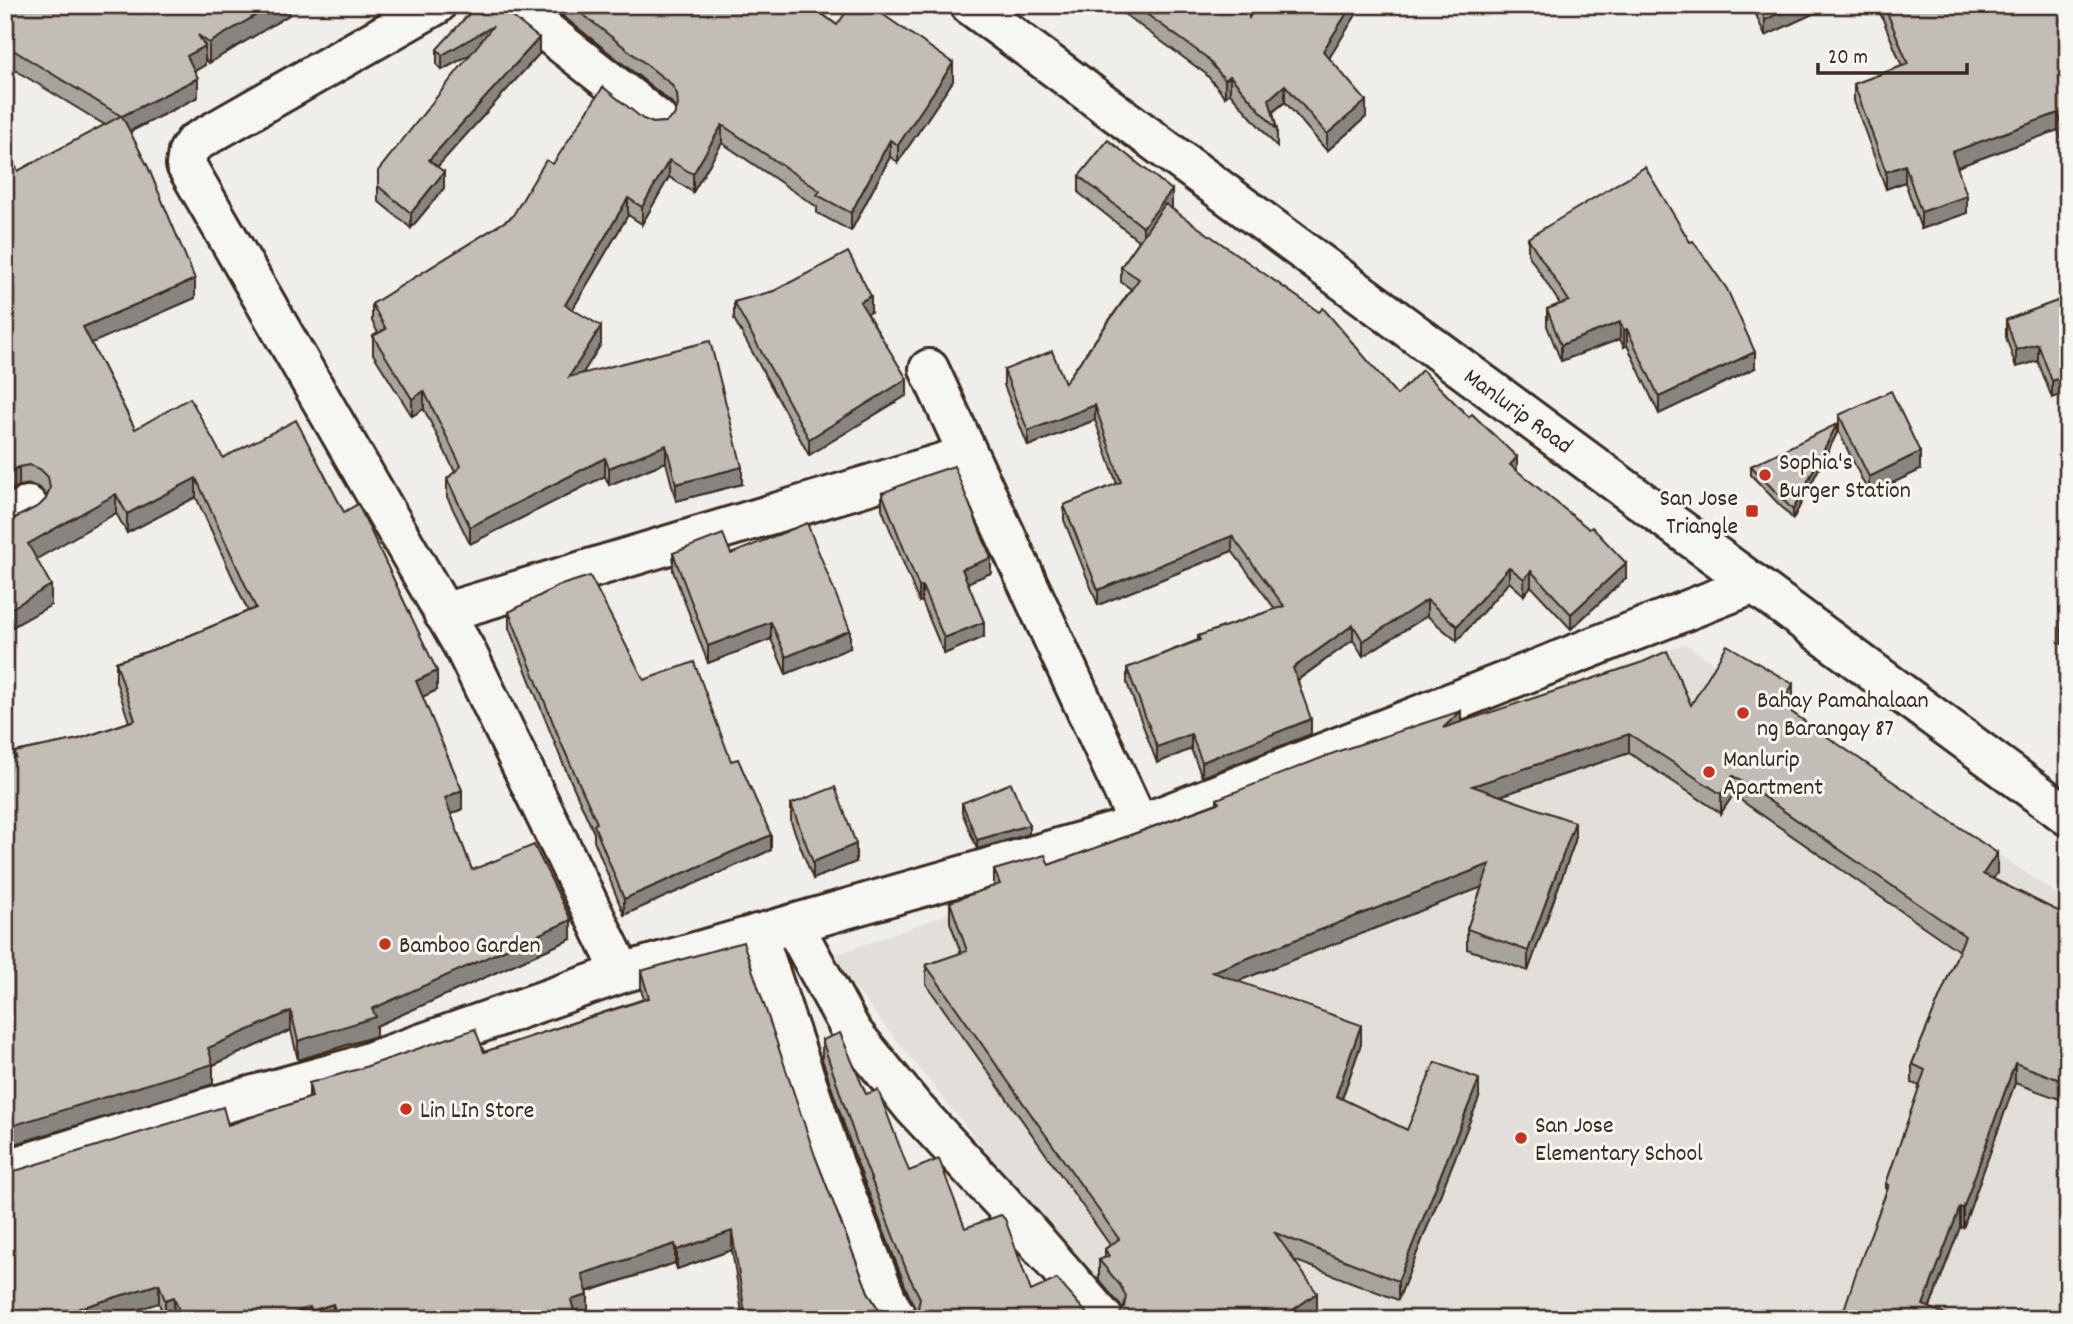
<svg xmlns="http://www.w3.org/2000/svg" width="2073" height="1324" font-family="Dekko,sans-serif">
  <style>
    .built { fill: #e2dfdb }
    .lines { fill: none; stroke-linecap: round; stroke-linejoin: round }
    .street-casing { stroke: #3b2a1e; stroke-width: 44 }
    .secondary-casing { stroke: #3b2a1e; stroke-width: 44 }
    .street { stroke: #f6f6f2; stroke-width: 38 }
    .secondary { stroke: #f6f6f2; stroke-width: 38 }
    .wall { fill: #a7a39d; stroke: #3b2a1e; stroke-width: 2 }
    .shaded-wall { fill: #888480; stroke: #3b2a1e; stroke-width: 2 }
    .building { fill: #c2bdb7; stroke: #3b2a1e; stroke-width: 2 }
    .poi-dot { fill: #c8321e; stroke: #f6f6f2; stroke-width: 2.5 }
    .labels { text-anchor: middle; stroke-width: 6; stroke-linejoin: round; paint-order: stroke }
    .street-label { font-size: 24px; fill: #3b2a1e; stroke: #f6f6f2 }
    .poi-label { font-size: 24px; fill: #3b2a1e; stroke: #f6f6f2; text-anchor: start }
  </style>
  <rect width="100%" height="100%" fill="#efeeea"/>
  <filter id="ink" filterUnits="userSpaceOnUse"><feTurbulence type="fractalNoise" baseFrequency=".0143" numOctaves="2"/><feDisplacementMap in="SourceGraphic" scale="14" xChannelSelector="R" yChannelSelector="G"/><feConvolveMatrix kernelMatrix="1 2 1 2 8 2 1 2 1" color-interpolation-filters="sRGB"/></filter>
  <g filter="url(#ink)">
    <path class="built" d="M1685,644L2068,901V1319H1120L830,957Z"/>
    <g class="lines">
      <defs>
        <g id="street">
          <path d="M436,5L194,143L188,152L186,165L466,651L622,973"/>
          <path d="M513,5L657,119"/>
          <path d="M929,369L1139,825"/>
          <path d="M5,518L28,506"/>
          <path d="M443,613L968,455"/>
          <path d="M793,924L852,1032L914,1108L1002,1202L1104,1319"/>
          <path d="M757,934L835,1167L888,1303L898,1319"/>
          <path d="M5,1170L174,1117L352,1068L622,973L1139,825L1754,584"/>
        </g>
        <path id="secondary" d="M970,5L2068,816"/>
      </defs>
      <use href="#street" class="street-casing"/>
      <use href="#secondary" class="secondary-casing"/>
      <use href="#street" class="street"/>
      <use href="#secondary" class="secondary"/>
    </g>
    <g class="wall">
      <path d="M5,5H289V15L209,63L205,59V65L195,71L198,97L130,132L195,298L91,343L135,429L223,458L437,690L422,697L462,809L451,814L472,870L571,939L376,1026V1036L298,1060L291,1030L213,1065V1084L5,1147V760L15,758V752L79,739L129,722L116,681V662L167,645L248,611L196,497L127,533L116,513L36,559L51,605L5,631V520L15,518L39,506L46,499L47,496L40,488L30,484L19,486L18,171L105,125L5,64Z"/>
      <path d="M549,5H810L837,25L953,81L898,162L890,157L851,231L817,213V207L722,143L693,192L669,177L642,224L628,215L572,310L601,344L582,374L742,484L676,501L666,462L609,485L605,476L470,544L447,497V479L455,472L424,409L412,416L373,354V336L378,333L372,321V304L512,217L553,164L643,119L653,123L666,122L674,116L676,110L671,102Z"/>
      <path d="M1112,5H1246L1249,18L1257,5H1362L1329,58L1366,117L1327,151L1285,102L1273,112L1277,130V147L1230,93L1225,97L1206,74Z"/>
      <path d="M1752,5H1832L1765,36Z"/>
      <path d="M1877,5H1999L2001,12L2068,5V155L2058,130L1957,167L1967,213L1921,229L1905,182L1886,189L1854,101V84L1902,66Z"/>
      <path d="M437,49L539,54L437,167L444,188L411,228L378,201V171L471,54L442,70L437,65Z"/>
      <path d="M1079,176L1171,208L1397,395L1517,471L1626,578L1571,629L1531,586L1524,595L1509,582L1457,641L1427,616L1363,656L1353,640L1298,680L1311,734L1202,777L1191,749L1157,763L1127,683V668L1198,640V636L1275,609L1232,551L1098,605L1064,520V505L1117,484L1095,420L1028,446L1004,385V370L1065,383L1131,289L1121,282V267L1139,241L1079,193Z"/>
      <path d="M1528,238L1755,368L1659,414L1627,345L1624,347L1620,339L1561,361L1547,326V309L1560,304L1528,254Z"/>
      <path d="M774,291L871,312L868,314L907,395L809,455L734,319V302Z"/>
      <path d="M2068,297V392L2052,398L2038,361L2016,367L2006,337V320Z"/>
      <path d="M1839,415L1920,470L1869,494L1839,432Z"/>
      <path d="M1837,433L1793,519L1751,475V466Z"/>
      <path d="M882,493L991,573L968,582L984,637L944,654L922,601L919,602L882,509Z"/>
      <path d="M2068,538V645L2061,644V613Z"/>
      <path d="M673,553L731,554L850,648L786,674L771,639L708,663L673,571Z"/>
      <path d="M509,612L644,680L731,761L771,850L624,915L594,840V833L562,761L509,628Z"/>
      <path d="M1793,704L1789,710L1997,873L1993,879L2068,916V1102L2015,1083L1963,1228L1960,1227L1930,1307L1841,1319L1886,1192V1184L1920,1086L1912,1083V1064L1959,951L1733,795L1721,813L1629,753L1500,796L1575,841L1528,971L1467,949V929L1482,887L1238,981L1361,1044L1342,1099L1407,1130L1479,1098L1398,1300L1294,1260L1317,1312L1118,1317L1123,1310L1120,1305L1099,1280V1260L1105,1258V1249L1110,1245L926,984V965L961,953L950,922V902L994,886V870L1049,865L1217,803V799L1461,722L1691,705Z"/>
      <path d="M962,803L1029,834L977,849L962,812Z"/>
      <path d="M791,804L856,862L813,879L791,822Z"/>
      <path d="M641,971L815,1156L868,1292L880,1312L888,1319H743L732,1250L677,1269L675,1263L587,1292L588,1315L576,1319H175L174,1316L164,1319L159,1303L12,1172L228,1125L309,1098V1083L484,1052L644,999L641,990Z"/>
      <path d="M822,1040L866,1094L909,1171L965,1228L1031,1291L1088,1315L916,1311L908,1293L856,1160L822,1059Z"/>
    </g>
    <g class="shaded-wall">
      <path d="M273,5H289V15L209,63V43Z"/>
      <path d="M1352,5H1362L1323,68V51Z"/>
      <path d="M1796,5H1832L1765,36V20Z"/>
      <path d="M493,26V42L442,70V55Z"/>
      <path d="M539,38V54L429,176V160Z"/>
      <path d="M205,46V65L187,75V56Z"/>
      <path d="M953,63V81L898,162V145Z"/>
      <path d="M1230,76V93L1225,97V80Z"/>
      <path d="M198,78V97L122,135V116Z"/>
      <path d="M1285,85V102L1269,115V99Z"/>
      <path d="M1366,101V117L1327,151V134Z"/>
      <path d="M2058,113V130L1952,169V152Z"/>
      <path d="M722,125V143L693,192V174Z"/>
      <path d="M890,140V157L851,231V213Z"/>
      <path d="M669,160V177L642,224V207Z"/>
      <path d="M1905,165V182L1886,189V172Z"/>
      <path d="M444,172V188L411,228V213Z"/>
      <path d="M1172,190V208L1143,244V227Z"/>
      <path d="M1967,196V213L1921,229V212Z"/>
      <path d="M628,198V215L565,322V305Z"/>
      <path d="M195,279V298L83,347V327Z"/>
      <path d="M871,296V312L860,318V302Z"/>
      <path d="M1620,322V339L1561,361V345Z"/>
      <path d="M601,326V344L569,395V377Z"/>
      <path d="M1627,329V345L1624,347V330Z"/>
      <path d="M2038,344V361L2016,367V350Z"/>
      <path d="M1755,352V368L1659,414V397Z"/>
      <path d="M2068,375V392L2052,398V381Z"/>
      <path d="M907,379V395L809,455V439Z"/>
      <path d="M424,391V409L412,416V399Z"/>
      <path d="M1095,405V420L1028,446V431Z"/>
      <path d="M1837,424V433L1793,519V510Z"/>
      <path d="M666,445V462L609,485V468Z"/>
      <path d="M1920,452V470L1869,494V477Z"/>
      <path d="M1517,457V472L1510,465Z"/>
      <path d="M605,458V476L470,544V527Z"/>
      <path d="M19,467V486L5,493V474Z"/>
      <path d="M742,467V484L676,501V484Z"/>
      <path d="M196,478V497L127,533V514Z"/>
      <path d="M116,494V513L28,564V544Z"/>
      <path d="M1232,536V551L1098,605V590Z"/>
      <path d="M991,558V573L962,585V569Z"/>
      <path d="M1626,563V578L1571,629V614Z"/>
      <path d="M1509,567V582L1457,641V626Z"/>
      <path d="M1531,571V586L1524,595V579Z"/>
      <path d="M51,585V605L5,631V612Z"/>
      <path d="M922,586V601L919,602V587Z"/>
      <path d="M1427,600V616L1363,656V641Z"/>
      <path d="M771,622V639L708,663V646Z"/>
      <path d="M984,622V637L944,654V638Z"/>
      <path d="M1353,625V640L1293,683V668Z"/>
      <path d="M850,630V648L786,674V657Z"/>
      <path d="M437,671V690L416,700V681Z"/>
      <path d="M1793,684V704L1781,724V705Z"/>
      <path d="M1461,711V731L1443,728Z"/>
      <path d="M1311,719V734L1202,777V762Z"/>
      <path d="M1191,734V749L1157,763V747Z"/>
      <path d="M1629,734V753L1472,805V786Z"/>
      <path d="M1733,776V795L1721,813V794Z"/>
      <path d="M462,790V809L445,817V798Z"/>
      <path d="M1575,822V841L1528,971V951Z"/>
      <path d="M1029,825V834L977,849V840Z"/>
      <path d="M771,835V850L624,915V899Z"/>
      <path d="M856,844V862L813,879V862Z"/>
      <path d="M1997,853V873L1983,893V874Z"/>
      <path d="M1490,864V884L1212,991V972Z"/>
      <path d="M571,920V939L376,1026V1036L298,1060V1041Z"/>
      <path d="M291,1011V1030L213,1065V1084L5,1147V1128L208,1048Z"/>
      <path d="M1361,1025V1044L1336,1115V1096Z"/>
      <path d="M2015,1063V1083L1963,1228V1209Z"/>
      <path d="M1479,1079V1098L1398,1300V1281Z"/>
      <path d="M1960,1207V1227L1925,1319L1923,1305Z"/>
      <path d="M732,1231V1250L677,1269V1250Z"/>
      <path d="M675,1244V1263L582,1293V1274Z"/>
      <path d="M159,1284V1303L107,1319H44Z"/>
      <path d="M1317,1293V1312L1308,1319H1280Z"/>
      <path d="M588,1295V1315L574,1319L571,1300Z"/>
      <path d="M174,1297V1316L165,1319V1300Z"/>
      <path d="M333,1304V1319H311V1311Z"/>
      <path d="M310,1307V1319H278Z"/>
      <path d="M469,1311V1319H448Z"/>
    </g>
    <g class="building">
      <path d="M5,5H273L209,43L198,35L205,46L187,56L198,78L122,116L148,167L195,279L83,327L135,429L190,398L223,458L296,420L344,512L358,504L437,671L416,681L462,790L445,798L472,870L534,845L571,920L372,1009L376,1017L298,1041L291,1011L208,1048L213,1064L5,1128V1087L10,1086L5,1067V760L16,757L15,752L79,739L135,720L116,662L167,645L256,608L196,478L127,514L116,494L28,544L51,585L5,612V520L15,518L39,506L46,499L50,488L48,477L40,469L30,465L19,467L5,474V148L18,171L121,116L5,45Z"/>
      <path d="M477,5H498L539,38L429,160L444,172L411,213L378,186V171L493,26L442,55L437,49Z"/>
      <path d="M571,5H810L837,25L851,5H869L953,63L898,145L890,140L851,213L817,195L820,191L722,125L693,174L669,160L642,207L628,198L565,305L601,326L569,377L710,341L742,467L676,484L666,445L609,468L605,458L470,527L447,479L461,466L424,391L412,399L373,336L386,329L372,304L512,217L546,160L553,164L603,87L643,119L653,123L666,122L674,116L678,105L677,94L671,84Z"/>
      <path d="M1134,5H1246L1249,18L1257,5H1352L1323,51L1366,101L1327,134L1285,85L1269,99L1277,130L1230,76L1225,80L1206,57Z"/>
      <path d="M1759,5H1796L1765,20Z"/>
      <path d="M1884,5H1999L2001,12L2016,5H2068V138L2058,113L1952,152L1967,196L1921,212L1905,165L1886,172L1854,84L1908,64Z"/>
      <path d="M1108,140L1172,190L1143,227L1079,176Z"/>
      <path d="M1645,167L1690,242L1693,241L1727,289L1755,352L1659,397L1627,329L1624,330L1620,322L1561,345L1547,309L1569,301L1528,238Z"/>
      <path d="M1165,204L1319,312L1323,308L1397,395L1422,370L1469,417L1472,414L1517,457L1510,465L1589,529L1592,527L1626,563L1571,614L1531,571L1524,579L1509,567L1457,626L1427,600L1363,641L1353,625L1293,668L1311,719L1202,762L1191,734L1157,747L1127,668L1200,640L1198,636L1284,606L1232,536L1098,590L1064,505L1121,482L1095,405L1028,431L1004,370L1052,351L1065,383L1139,279L1121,267Z"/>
      <path d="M848,252L871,296L860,302L907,379L809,439L734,302L774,291Z"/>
      <path d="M2068,297V375L2052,381L2038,344L2016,350L2006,320Z"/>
      <path d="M1891,391L1920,452L1869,477L1839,415Z"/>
      <path d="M1837,424L1793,510L1751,466Z"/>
      <path d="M954,466L991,558L962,569L984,622L944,638L922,586L919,587L882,493L924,476Z"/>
      <path d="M807,523L850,630L786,657L771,622L708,646L673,553L723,534L731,554Z"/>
      <path d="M2068,538V614L2061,613Z"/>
      <path d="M590,576L644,680L694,662L731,761L738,759L771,835L624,899L594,825L597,823L562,745L509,612L558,586Z"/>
      <path d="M1727,645L1793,684L1781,705L1997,853L1983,874L2068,916V1083L2015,1063L1963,1209L1960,1207L1923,1305L1958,1319H1841L1856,1273L1889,1185L1886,1184L1925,1070L1912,1064L1965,936L1733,776L1721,794L1629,734L1472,786L1575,822L1528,951L1467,929L1490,864L1212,972L1361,1025L1336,1096L1407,1130L1435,1062L1479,1079L1398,1281L1275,1233L1317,1293L1280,1319H1114L1118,1317L1124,1307L1126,1296L1120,1285L1099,1260L1109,1256L1105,1249L1119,1239L926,965L967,951L950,902L1000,884L994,870L1045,855L1049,865L1219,803L1217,799L1339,751L1461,711L1443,728L1643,662L1667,651L1691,705Z"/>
      <path d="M1011,783L1029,825L977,840L962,803Z"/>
      <path d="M835,787L856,844L813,862L791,804Z"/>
      <path d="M743,942L815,1156L868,1292L880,1312L888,1319H746L732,1231L677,1250L675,1244L582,1274L588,1295L571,1300L576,1319H471L469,1311L448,1319H338L333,1304L311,1311L310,1307L278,1319H182L174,1297L165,1300L159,1284L44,1319H5V1172H12L223,1107L228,1125L312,1097L309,1083L359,1069L475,1029L484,1052L649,998L641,971Z"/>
      <path d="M840,1033L866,1094L878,1090L909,1171L939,1159L965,1228L1001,1215L1005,1219L1031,1291L1057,1279L1088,1315L1095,1319H909L918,1309L920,1298L908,1274L856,1140L822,1040Z"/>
    </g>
  </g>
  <g class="poi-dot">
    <circle cx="1765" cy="475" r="7"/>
    <rect x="1745" y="504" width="14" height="14" rx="3.5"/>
    <circle cx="1743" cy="713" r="7"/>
    <circle cx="1709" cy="772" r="7"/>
    <circle cx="385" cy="944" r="7"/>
    <circle cx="406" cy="1109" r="7"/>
    <circle cx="1521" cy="1138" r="7"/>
  </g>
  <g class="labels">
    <g class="street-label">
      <text transform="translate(1519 410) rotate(36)" y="8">Manlurip Road</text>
    </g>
    <g class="poi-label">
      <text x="1779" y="469">Sophia's<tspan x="1779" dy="28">Burger Station</tspan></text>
      <text x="1738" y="505" text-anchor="end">San Jose<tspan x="1738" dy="28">Triangle</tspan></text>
      <text x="1757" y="707">Bahay Pamahalaan<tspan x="1757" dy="28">ng Barangay 87</tspan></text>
      <text x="1723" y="766">Manlurip<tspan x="1723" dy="28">Apartment</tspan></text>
      <text x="399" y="952">Bamboo Garden</text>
      <text x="420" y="1117">Lin LIn Store</text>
      <text x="1535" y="1132">San Jose<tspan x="1535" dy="28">Elementary School</tspan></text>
    </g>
  </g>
  <rect width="2073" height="1324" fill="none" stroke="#f6f6f2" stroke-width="28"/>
  <rect x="14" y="14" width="2045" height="1296" fill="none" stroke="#3b2a1e" stroke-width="2.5" filter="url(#ink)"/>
  <path d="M1818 63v10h149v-10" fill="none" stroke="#3b2a1e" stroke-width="3.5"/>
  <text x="1828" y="63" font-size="21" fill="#3b2a1e" stroke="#f6f6f2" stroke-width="5" paint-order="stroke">20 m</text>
</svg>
